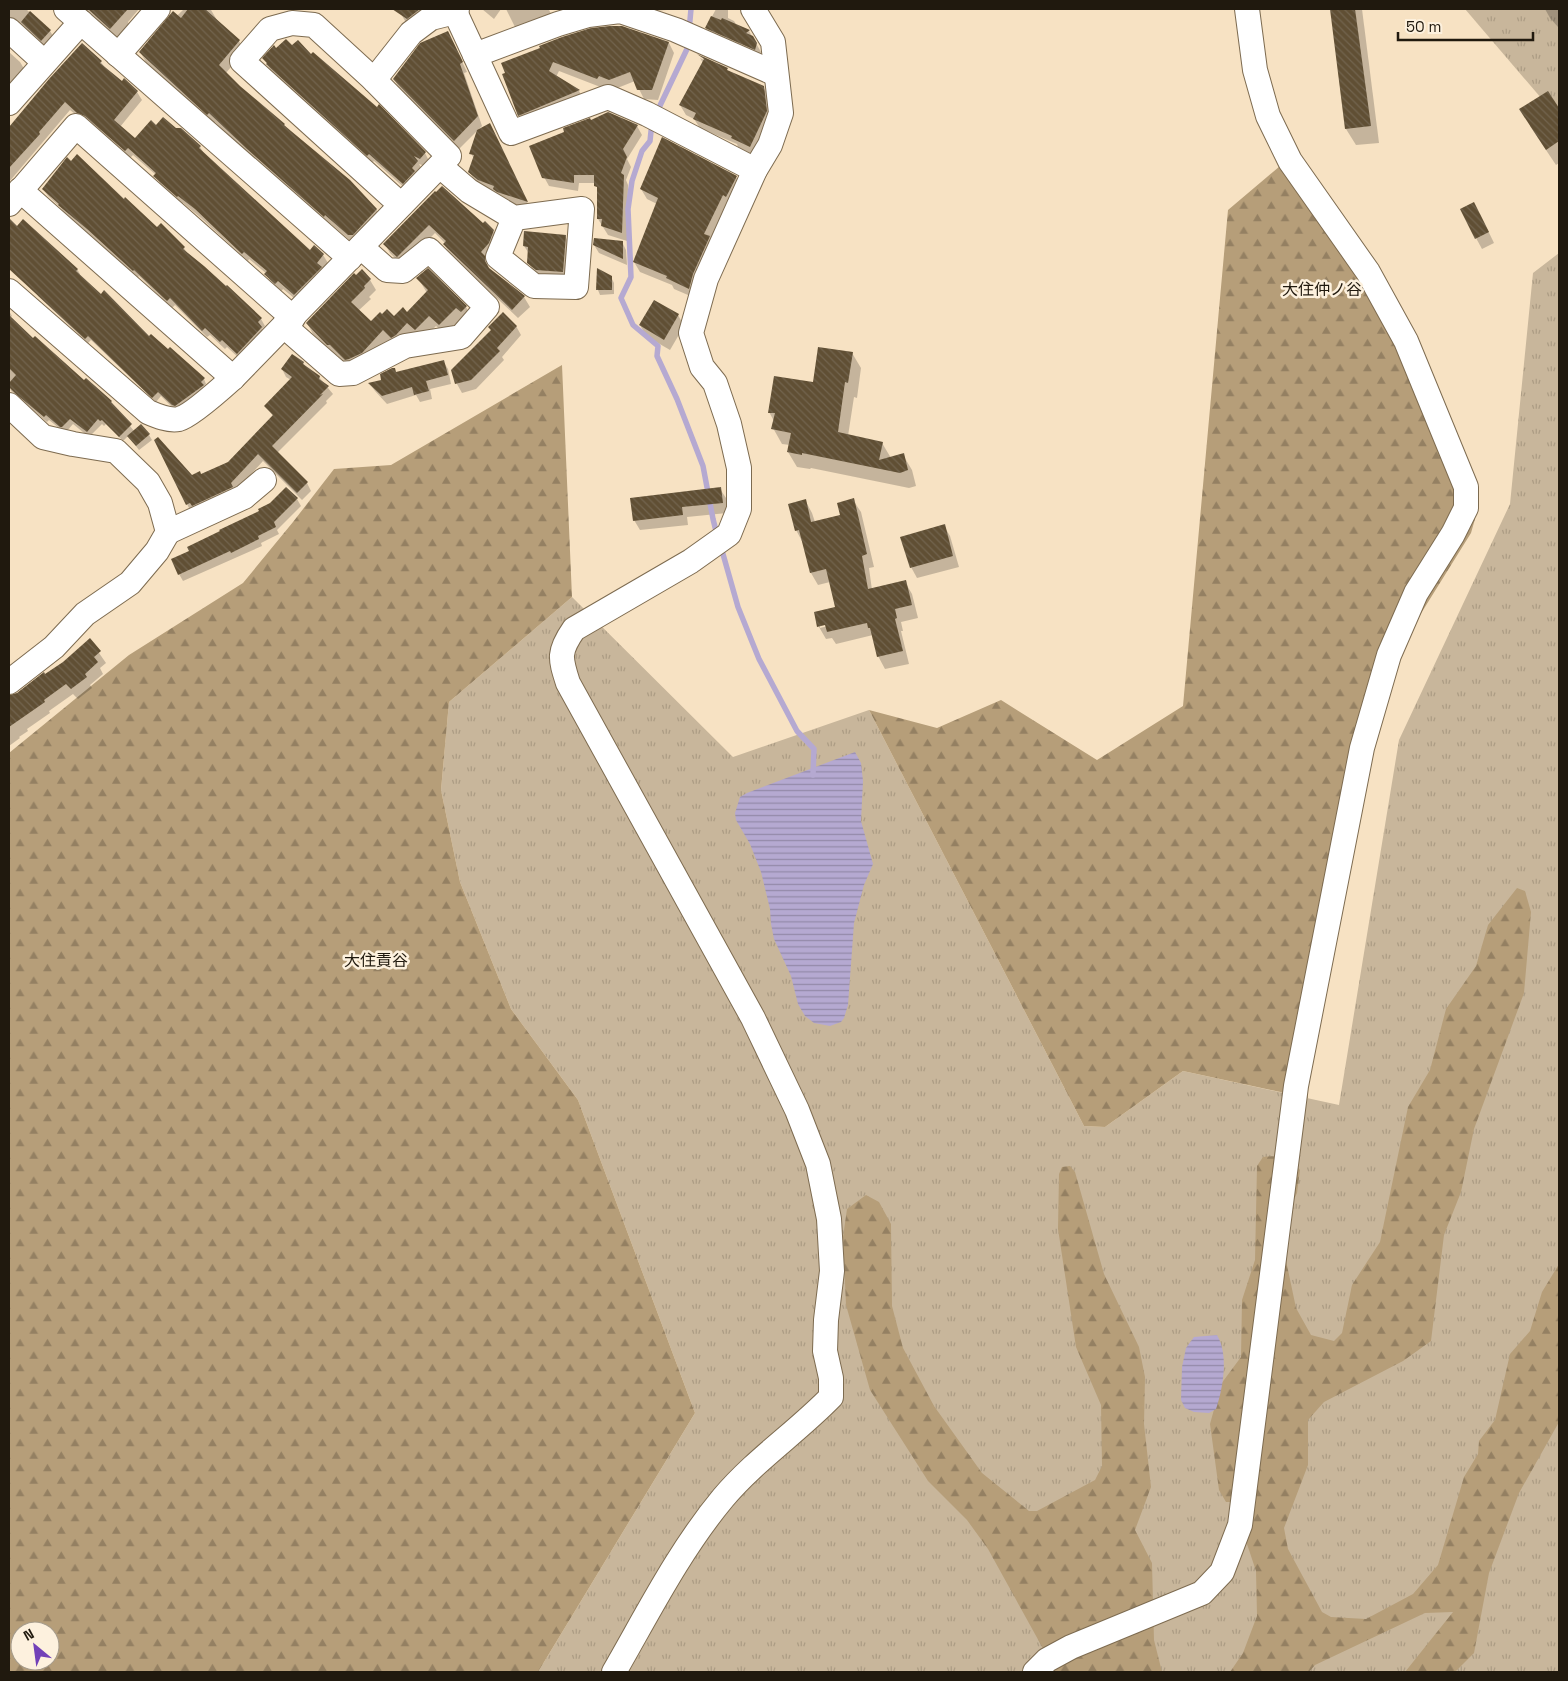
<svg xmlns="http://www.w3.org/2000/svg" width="1568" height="1681" font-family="'Space Grotesk','Noto Sans JP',sans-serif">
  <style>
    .grass { fill: url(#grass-tufts) }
    .forest { fill: url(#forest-firs); fill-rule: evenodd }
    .water { fill: url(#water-rules) }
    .shadow { fill: #0003; fill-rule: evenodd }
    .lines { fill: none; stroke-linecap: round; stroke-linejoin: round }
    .stream { stroke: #b5a9d1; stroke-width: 5.5 }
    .building { fill: url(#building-back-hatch) }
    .minor-casing { stroke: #7d6b50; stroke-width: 26 }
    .minor { stroke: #fff; stroke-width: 24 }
    .labels { text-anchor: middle; stroke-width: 5; stroke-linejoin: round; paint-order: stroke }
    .neighbourhood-label { font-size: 16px; fill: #20190e; stroke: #fdf1de }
  </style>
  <defs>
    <pattern id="grass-tufts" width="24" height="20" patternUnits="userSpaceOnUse" patternTransform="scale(1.25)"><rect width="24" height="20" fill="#c8b69b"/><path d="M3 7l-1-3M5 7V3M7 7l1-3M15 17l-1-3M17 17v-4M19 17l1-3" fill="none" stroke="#ac9c84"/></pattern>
    <pattern id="forest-firs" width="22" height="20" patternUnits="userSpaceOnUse" patternTransform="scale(1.25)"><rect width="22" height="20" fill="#b69e79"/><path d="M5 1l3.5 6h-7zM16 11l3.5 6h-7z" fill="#948062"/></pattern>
    <pattern id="water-rules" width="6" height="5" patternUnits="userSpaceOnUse" patternTransform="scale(1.25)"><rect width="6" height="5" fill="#b5a9d1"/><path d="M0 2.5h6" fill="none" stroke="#9389a8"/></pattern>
    <pattern id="building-back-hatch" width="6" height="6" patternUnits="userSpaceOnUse" patternTransform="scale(1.25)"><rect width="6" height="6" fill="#604f34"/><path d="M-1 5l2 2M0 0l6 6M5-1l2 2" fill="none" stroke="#72644e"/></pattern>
  </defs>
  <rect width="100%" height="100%" fill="#f7e2c3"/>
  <g class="grass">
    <path d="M1465,9H1559V119Z"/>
    <path d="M1559,253V1672H538L695,1413L578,1100L511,1009L460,882L441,790L449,702L572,597L733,757L869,710L1084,1126L1105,1127L1183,1071L1339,1105L1399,740L1510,504L1533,273Z"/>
  </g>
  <g class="forest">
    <path d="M1286,161L1308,203L1411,359L1474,491L1475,519L1471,533L1420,615L1394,663L1377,713L1307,1092L1308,1098L1183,1071L1105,1127L1084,1126L869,710L937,728L1001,700L1097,760L1183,706L1228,210Z"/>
    <path d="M562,365L572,597L449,702L441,790L460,882L511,1009L578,1100L695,1413L538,1672H9V753L129,655L243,583L293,522L334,469L391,465ZM20,1631H50V1661H20Z"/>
    <path d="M1517,888L1525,891L1531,912L1524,993L1474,1129L1461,1192L1444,1235L1431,1341L1403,1361L1324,1402L1308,1420V1465L1284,1528L1288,1549L1322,1612L1331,1617L1366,1619L1413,1594L1438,1565L1464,1477L1478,1454L1479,1441L1495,1420L1510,1354L1530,1331L1542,1292L1559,1264V1422L1519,1493L1489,1573L1474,1653L1455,1672H1405L1453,1612L1425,1613L1315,1665L1309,1672H1230L1243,1653L1257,1616L1256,1571L1233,1502H1226L1219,1490L1210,1424L1221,1384L1241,1357L1242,1300L1255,1260L1257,1166L1263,1157C1278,1155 1291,1157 1300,1170L1297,1193L1283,1223V1246L1296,1308L1311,1335L1334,1341L1342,1333L1352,1285L1380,1242L1408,1107L1430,1070L1446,1009L1476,966L1488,925Z"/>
    <path d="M1070,1166L1075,1172L1104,1274L1139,1347L1145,1377L1144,1424L1151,1487L1135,1530L1152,1563L1154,1640L1162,1672H1056L988,1549L967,1520L928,1481L870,1390L846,1305L843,1237L847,1209L866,1195L879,1202L891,1224L892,1306L903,1348L934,1406L982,1473L1029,1511H1037L1095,1480L1102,1466L1101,1405L1076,1347L1058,1229L1059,1174L1062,1167Z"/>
  </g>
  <g class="water">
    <path d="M855,752L861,763L863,781L861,821L873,864L864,885L854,923L848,1005L844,1018L841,1022L830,1026L814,1023L805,1016L798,1004L791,976L774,939L771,924L770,909L761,872L750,844L736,820L735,813L740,797L747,793Z"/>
    <path d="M1217,1335C1229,1355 1223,1388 1216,1409L1209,1413L1194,1412L1185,1408L1181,1400L1182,1367L1186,1348L1194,1337Z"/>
  </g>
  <g class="shadow">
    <path d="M9,9H26L50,31L56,41L48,51L9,27Z"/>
    <path d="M83,9H139L128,22L129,25L117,39Z"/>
    <path d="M184,9H209L211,10L217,20L239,41L244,51L226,73L239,87L284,125L287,129L376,209L382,219L354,244L331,224L330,226L254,159L215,122L213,124L146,62L140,52Z"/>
    <path d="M405,9H442L408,26L401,14Z"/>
    <path d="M482,9H501L494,19Z"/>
    <path d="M506,9H544L549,10L553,17L517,31Z"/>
    <path d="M651,9H682L652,11Z"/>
    <path d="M716,9H728V18L734,21L737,26L749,31L761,52L759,57L711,36L706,28Z"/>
    <path d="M1331,9H1362L1379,143L1356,145L1346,129Z"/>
    <path d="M1545,9H1559L1558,27L1550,18Z"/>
    <path d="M622,28L669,43L674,53L658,100L644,99L635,81L615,89L604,85L603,88L559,71L556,77L579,91L584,100L525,125L519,115L504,75Z"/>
    <path d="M448,32L467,72L464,73L482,126L478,130L494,133L531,210L503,200L496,193L484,189L474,180L469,171L474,159L471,153L478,130L459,149L399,88L394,79Z"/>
    <path d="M82,44L101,62L106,69L122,82L137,92L142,100L120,127L135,140L156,126L200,147L205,155L310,251L323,255L328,263L300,303L283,289L281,292L271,283L267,274L249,259L248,261L201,218L183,203L182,204L160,184L156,175L133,155L130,158L70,110L9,182V130Z"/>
    <path d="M292,47L311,55L425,153L429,161L425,166L419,164L422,169L408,191L374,161L372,163L272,72L264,59L276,49Z"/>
    <path d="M9,52L20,62L26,72L12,88L9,85Z"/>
    <path d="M700,58L763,87L769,96L772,122L755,156L738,147L737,144L700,128L694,119L686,115L680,105L703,63Z"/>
    <path d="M1548,93L1559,111V163L1556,165L1530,126Z"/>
    <path d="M637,126L642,135L627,159L631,167L626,180L628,185L627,241L608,235L598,219L599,191L596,183H579L578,191L549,186L544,177Z"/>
    <path d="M736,177L742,188L695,298L674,289L672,285L640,272L634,262L657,204L647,199L641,189Z"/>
    <path d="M43,189L124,200L157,228L184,248L189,256L261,319L265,326L262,329L266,335L242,361L227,347L225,349L210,335L207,337L175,305L172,308L139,276L137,278L64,213L61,208L48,196Z"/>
    <path d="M435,192L493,231L499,240L494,253L486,261L490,270L524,297L530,307L518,318L450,254L444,244L445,243L435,233L403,266L390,253L385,244Z"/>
    <path d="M1480,214L1494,243L1482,249L1476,238Z"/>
    <path d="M14,224L77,269L80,274L79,275L149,338L204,379L206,384L203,387L205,391L175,410L161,396L156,402L91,340L88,343L38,296L36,290L9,267V229Z"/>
    <path d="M565,236L569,243L566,278L541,276L533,270L529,263L528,252L524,246Z"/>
    <path d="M622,242L626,250L627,265L599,253L594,245Z"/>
    <path d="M598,270L611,277L614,283V294L600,295L598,290Z"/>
    <path d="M418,278L466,307L472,318H463L446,335L436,326L422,340L398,348L390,340L368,363L352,370L337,355H334L313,334L307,323L370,280L376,290L369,297L371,299L358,311L371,323L407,313L427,293Z"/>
    <path d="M9,311L12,316L10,318L33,340L111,402L134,431L149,435L152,440L139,450L128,436L123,441L106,424L104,426L102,424L89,437L73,424L66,432H64L49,420L47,422L11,391L9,386L11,383L9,381Z"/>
    <path d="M678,315L684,326L670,350L646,336L640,325Z"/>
    <path d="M516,326L521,335L502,357L504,360L476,389L462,393L457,384L453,370L492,331L489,327Z"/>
    <path d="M852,353L861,368L857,398L854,397L848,436L882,443L891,458L903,455L912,470L916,486L909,488L811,468L810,469L797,467L788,452L790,445L782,444L773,428L774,421L769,412L814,383Z"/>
    <path d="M443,361L448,369L451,384L430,389L432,399L420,402L416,395L387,404L375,391L370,384L382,381L396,373Z"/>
    <path d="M303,363L307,368L319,377L333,394L326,401L327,403L277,453L307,483L311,491L302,500L263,461L235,492L191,512L187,504L192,477L201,475L228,463L273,416L266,406L291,380L286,377L282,369Z"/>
    <path d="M720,489L726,498L727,513L687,517L688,525L640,530L634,520Z"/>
    <path d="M297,499L301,506L277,530L279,534L261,543L262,546L183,581L179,574L191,552Z"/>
    <path d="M805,500L812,513L815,522L842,515L853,500L861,512L874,567L869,568L872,590L905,582L912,594L918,618L901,622L903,631H901L909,664L885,669L878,656L873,635L836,644L832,638L826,639L819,627L837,608L830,582L818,585L811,573L803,543L796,530ZM820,625H832L820,628Z"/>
    <path d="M944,526L950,536L959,567L917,578L911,567Z"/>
    <path d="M90,640L106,663L100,668L103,674L90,685L92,688L78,699L73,694L49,711L50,713L27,729L28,731L19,737L20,738L9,746V702L64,663Z"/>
  </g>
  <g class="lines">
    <g class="stream">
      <path d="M689,31L691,9"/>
      <path d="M656,114L687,49L688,42"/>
      <path d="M652,122L650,141L642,151L632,181L628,209L631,277L621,298L633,325L658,346L657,356L677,399L703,466L713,519L717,535"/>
      <path d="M721,547L738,607L759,659L797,731L814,749L813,775"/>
    </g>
  </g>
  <g class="building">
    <path d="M88,9H128L110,29Z"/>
    <path d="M188,9H205L240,40L219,65L240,86L285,124L284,125L291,131L350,180L377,209L353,235H348L325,215L324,217L247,149L209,113L207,115L139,52L173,11L181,18Z"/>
    <path d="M392,9H420L407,19Z"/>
    <path d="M1330,9H1355L1371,126L1345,129Z"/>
    <path d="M30,11L51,30L41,41L21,22Z"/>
    <path d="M711,16L721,20L722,18L750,30L746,33L753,36L757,43L755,50L705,28Z"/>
    <path d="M610,26H622L669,42L652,90H637L630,72L609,80L599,76L597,79L553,62L549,71L580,90L518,116L502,74L505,73L501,63L540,48L539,46L562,37L591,28Z"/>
    <path d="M448,31L463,62L460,64L478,116L454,141L393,79L420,43Z"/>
    <path d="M286,39L292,45L298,40L311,54L313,52L377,107L379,104L426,152L420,159L414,156L418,161L412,168L415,171L403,184L369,154L367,156L266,64L267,63L262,58L274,45L276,48Z"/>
    <path d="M82,43L102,61L100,63L122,81L124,78L138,91L114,120L135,138L151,120L156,125L163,117L176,128H181L201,146L199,148L310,250L314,245L324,254L317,263L322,267L294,295L278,281L275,284L264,274L267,271L244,252L242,254L195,209L178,196L177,197L153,176L156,173L128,148L125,151L85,116L77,113L65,102L39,132L40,134L9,168V127L49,79Z"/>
    <path d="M697,54L728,68L727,70L764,86L767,111L750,147L731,138L732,136L693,119L696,113L679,105L704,59Z"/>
    <path d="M1548,91L1559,108V141L1546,150L1519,109Z"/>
    <path d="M608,112L638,125L623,149L627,157L621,173L624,175L622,233L601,226L602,219H597V187L594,186V175H574V183L542,178L529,146L564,132L563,128L590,118L591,120Z"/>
    <path d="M490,123L528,202L497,192L493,189L494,186L478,180L468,172L474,155L469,154L477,130Z"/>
    <path d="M662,137L737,176L726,197L723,195L704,234L710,236L693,274L689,289L666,278L667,276L633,262L658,198L640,189Z"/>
    <path d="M77,154L124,199L125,197L157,227L161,223L185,247L183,249L204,266L226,286L227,285L262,318L258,322L262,327L237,354L222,340L220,342L205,328L202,331L170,298L167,301L134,270L133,271L87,229L58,205L59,204L42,189L67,157L71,161Z"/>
    <path d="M442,186L483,223L485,221L494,230L489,243L481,252L485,256V261L489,268L525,296L512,310L443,244L446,241L429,225L397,257L383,244L435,191L436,192Z"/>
    <path d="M1474,202L1489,232L1475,239L1460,209Z"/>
    <path d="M9,218L17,226L23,219L78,269L76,271L101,294L104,290L149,336L151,334L168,349L170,347L205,378L201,382L204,385L175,406L172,405L158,392L152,398L88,336L85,339L9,269Z"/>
    <path d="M524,231L566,235L563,272L536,270L527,263L528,247L523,246Z"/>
    <path d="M594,238L623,241V259L593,245Z"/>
    <path d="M428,268L467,306L461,312L456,308L439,325L429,316L415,330L407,323L396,335L391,338L383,330L362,353L349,359L345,360L330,345H327L306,323L354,273L356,275L362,269L371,279L364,286L365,288L351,302L371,321L380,312L382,314L387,309L394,316L403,307L407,312L428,290L416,278Z"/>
    <path d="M597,268L612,276V290H596Z"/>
    <path d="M654,300L679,314L664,340L639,325Z"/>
    <path d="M503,312L517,326L497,348L500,351L471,380L455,384L451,370L491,330L488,327Z"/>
    <path d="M9,315L33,338L35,336L84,380L86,378L112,401L111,402L132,424L119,437L102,420L100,421L98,419L87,432L70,419L62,427H60L46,415L44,417L16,394L9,387V383L16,375L9,368Z"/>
    <path d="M818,347L853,352L848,383L845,382L838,432L883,442L879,460L904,453L908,470L900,473L802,453V455L787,452L791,433L771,429L775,413H768L774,376L813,382Z"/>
    <path d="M292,354L304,362L303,364L320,376L319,379L329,386L320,395L323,394L272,446L308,482L297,493L258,454L231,483L233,487L192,506L190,503L186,505L154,440L158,437L192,475L200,471L201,474L228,462L273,415L264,406L292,377L281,369Z"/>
    <path d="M444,360L448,375L426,381L429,391L414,395L412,387L382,396L368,383L381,380L380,374L392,368H395L396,372Z"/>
    <path d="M141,424L150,434L136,446L127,436Z"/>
    <path d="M286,487L298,498L274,522L276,527L258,536L259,539L231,553L230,551L178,575L171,559L189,551L187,547L220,531L219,530L259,511L258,509L270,503Z"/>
    <path d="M721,487L723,503L682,507L683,515L633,521L630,498Z"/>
    <path d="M854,498L867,554L862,556L868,589L906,580L912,605L895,609L897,618L895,619L903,651L877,657L870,628H868L867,623L827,632L825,625L817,627L814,612L835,607L826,569L810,573L799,530L795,531L788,504L806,499L811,522L840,515L837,503Z"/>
    <path d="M945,524L953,556L910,568L900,537Z"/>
    <path d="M90,638L101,651L94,657L98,662L85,674L87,677L71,689L66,684L44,700L45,702L9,727V695L17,693L44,672L45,674L63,662Z"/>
  </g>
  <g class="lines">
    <defs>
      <g id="minor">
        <path d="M66,9L350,258"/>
        <path d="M455,12L475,55L558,24L588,15L620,11L676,30L776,74"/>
        <path d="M9,30L44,62"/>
        <path d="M118,55L158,9"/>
        <path d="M475,55L511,133L608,97L647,114L755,170"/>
        <path d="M374,80L411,33L431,18L455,12L457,9"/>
        <path d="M9,103L81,22"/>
        <path d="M440,166L469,191L514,218L582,209L576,287L534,286L498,257L514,218"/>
        <path d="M20,190L233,378"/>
        <path d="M9,204L76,126L293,318"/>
        <path d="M9,291L148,412C157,416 169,421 179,419C191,416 223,387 233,378L449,156L374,80L314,25L292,23L270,29L242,61L401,205"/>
        <path d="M284,326L339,374L353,373L405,346L461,337L487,307L429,250L403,271L387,270L361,247"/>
        <path d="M9,405L43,437L73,444L116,451L148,482L160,503L168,532L157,551L130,583L85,614L54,647L9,682"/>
        <path d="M168,532L244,497L264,480"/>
        <path d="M614,1672C648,1613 679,1551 723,1498C755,1460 797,1432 831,1397V1378L825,1351L826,1320L832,1271L829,1219L818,1164L797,1110L753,1018L568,683C560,658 558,652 574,629L691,561L729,534L739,509V468L729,424L715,383L702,367L691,333L706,279L755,170L770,145L781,113L773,42L753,9"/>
        <path d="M1035,1672L1047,1660L1071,1647L1202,1593L1222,1572L1240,1525L1296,1086L1362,748L1389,655L1416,593L1453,534L1466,508V487L1406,341L1368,272L1290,161L1268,116L1255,70L1247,9"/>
      </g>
    </defs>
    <use href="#minor" class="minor-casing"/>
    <use href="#minor" class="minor"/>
  </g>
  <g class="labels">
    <g class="neighbourhood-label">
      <text x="1322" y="295">大住仲ノ谷</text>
      <text x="376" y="966">大住責谷</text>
    </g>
  </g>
  <rect width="1568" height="1681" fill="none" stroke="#20190e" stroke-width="20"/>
  <g transform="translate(35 1646) rotate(331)"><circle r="24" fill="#fdf1de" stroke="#a59b8b"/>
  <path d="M0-4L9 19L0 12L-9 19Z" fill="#7241b8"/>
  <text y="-8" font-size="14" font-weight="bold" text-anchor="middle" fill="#20190e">N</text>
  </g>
  <path d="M1398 32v8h135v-8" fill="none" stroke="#20190e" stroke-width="2.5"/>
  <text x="1406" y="32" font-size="15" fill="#20190e" stroke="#fdf1de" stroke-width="4" paint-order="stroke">50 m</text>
</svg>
